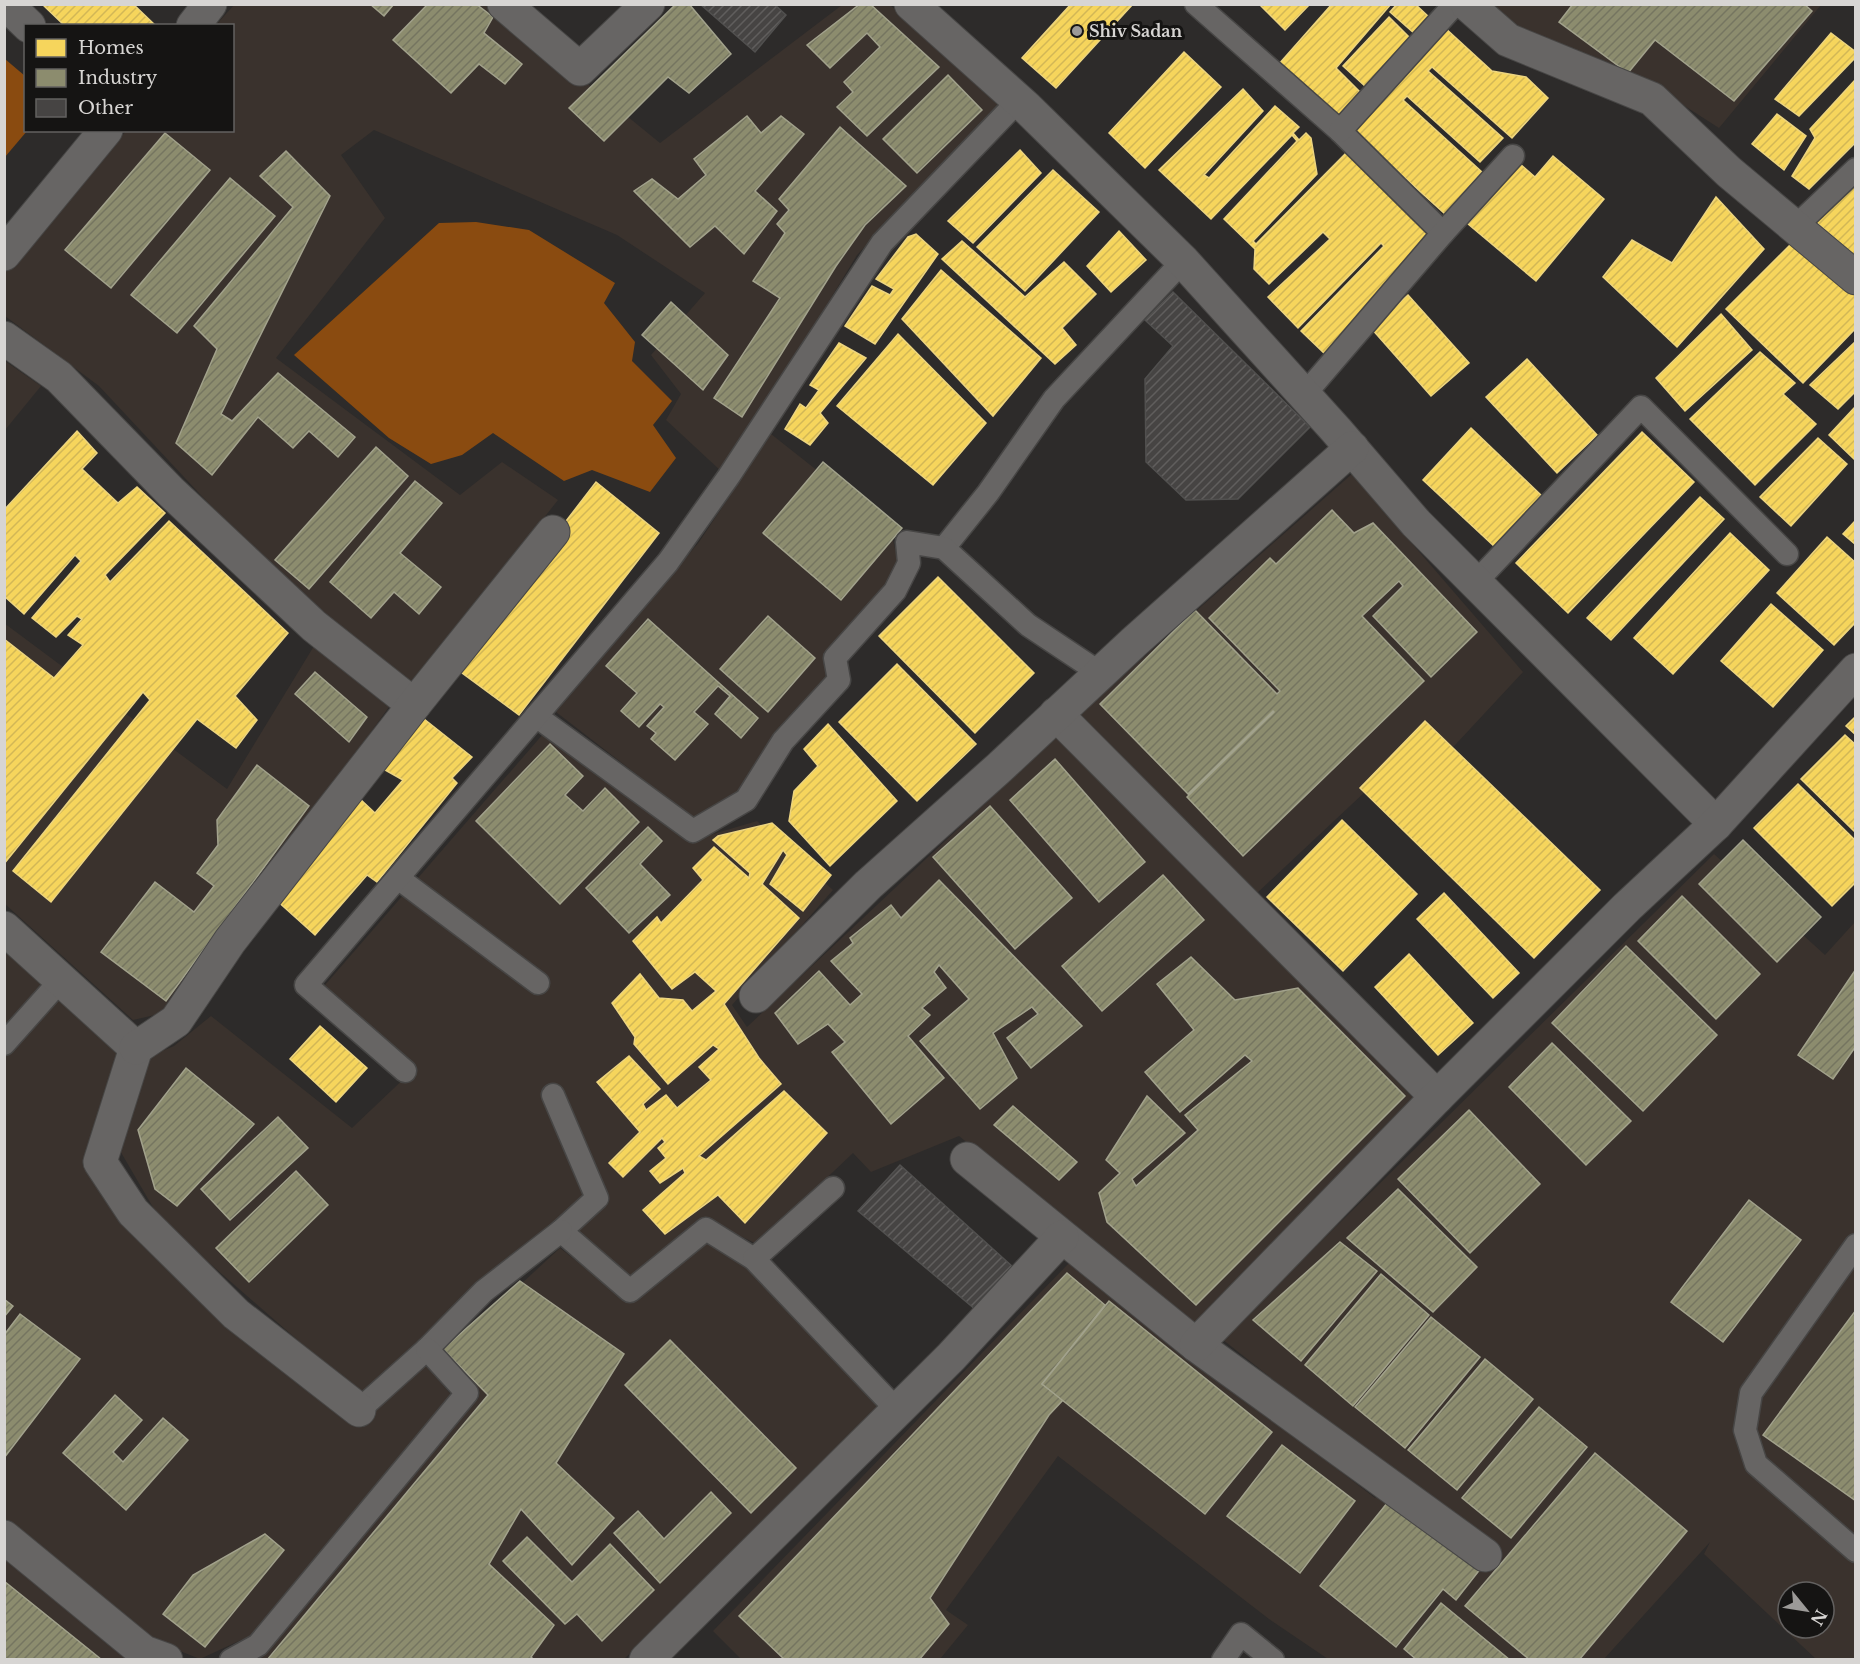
<svg xmlns="http://www.w3.org/2000/svg" width="1860" height="1664" font-family="'Libre Baskerville',serif">
  <style>
    .built { fill: #3a322d; fill-rule: evenodd }
    .water { fill: #8a4b10 }
    .homes { fill: url(#homes-hatch); stroke: #edd580; stroke-width: 1.5 }
    .industry { fill: url(#industry-hatch); stroke: #a2a28c; stroke-width: 1.5 }
    .building { fill: url(#building-hatch); stroke: #51504f; stroke-width: 1.5 }
    .lines { fill: none; stroke-linecap: round; stroke-linejoin: round }
    .service-casing { stroke: #474645; stroke-width: 25 }
    .minor-casing { stroke: #474645; stroke-width: 35 }
    .service { stroke: #676564; stroke-width: 22 }
    .minor { stroke: #676564; stroke-width: 33 }
    .poi-dot { fill: #9c9a98; stroke: #151413; stroke-width: 2 }
    .labels { text-anchor: middle; stroke-width: 6; stroke-linejoin: round; paint-order: stroke }
    .poi-label { font-size: 16px; font-weight: bold; fill: #d7d5d3; stroke: #151413; text-anchor: start }
  </style>
  <defs>
    <pattern id="homes-hatch" width="6" height="6" patternUnits="userSpaceOnUse" patternTransform="scale(1.5)"><rect width="6" height="6" fill="#f6d55c"/><path d="M-1 1l2-2M0 6l6-6M5 7l2-2" fill="none" stroke="#d2b756"/></pattern>
    <pattern id="industry-hatch" width="6" height="6" patternUnits="userSpaceOnUse" patternTransform="scale(1.5)"><rect width="6" height="6" fill="#8c8c6e"/><path d="M-1 1l2-2M0 6l6-6M5 7l2-2" fill="none" stroke="#757560"/></pattern>
    <pattern id="building-hatch" width="6" height="6" patternUnits="userSpaceOnUse" patternTransform="scale(1.5)"><rect width="6" height="6" fill="#464443"/><path d="M-1 1l2-2M0 6l6-6M5 7l2-2" fill="none" stroke="#605e5d"/></pattern>
  </defs>
  <rect width="100%" height="100%" fill="#2d2b2a"/>
  <g class="built">
    <path d="M234,5H491L660,143L842,5H890L1002,105L857,255L800,349L722,472L666,420L681,394L651,355L705,293L617,235L374,130L341,155L385,218L276,358L460,495L502,462L558,500L410,687L269,568L99,386L5,316L4,272L126,131L232,130V26L216,25Z"/>
    <path d="M1486,5H1821L1719,128L1652,85L1521,33Z"/>
    <path d="M5,361L41,386L5,430Z"/>
    <path d="M771,434L890,528L899,565L833,678L737,795L693,818L556,712L699,542Z"/>
    <path d="M1352,474L1523,672L1430,772L1415,745L1255,895L1078,715Z"/>
    <path d="M4,623L227,789L314,646L389,707L168,1012L133,1020L5,904Z"/>
    <path d="M544,733L693,840L757,821L833,890L732,1005L747,1027L1060,733L1418,1098L1197,1330L959,1136L871,1172L853,1153L757,1244L704,1219L632,1278L558,1223L472,1287L363,1397L161,1221L119,1149L150,1056L174,1046L211,1016L352,1128L412,1071L325,985Z"/>
    <path d="M1714,854L1825,955L1855,922V1659H1816L1704,1554L1710,1542L1604,1659H1328L1269,1619L1058,1456L946,1610L968,1625L940,1659H741L713,1631L1069,1263L1375,1498L1394,1476L1222,1339ZM1788,1592H1824V1628H1788Z"/>
    <path d="M4,948L124,1055L83,1164L195,1295L357,1422L427,1365L452,1396L252,1635L200,1659L145,1637L5,1525Z"/>
    <path d="M706,1238L755,1273L883,1411L624,1659L252,1660L261,1652L479,1397L442,1357L560,1248L626,1300Z"/>
    <path d="M5,1555L136,1659H5Z"/>
  </g>
  <g class="water">
    <path d="M5,59L25,76L27,131L5,157Z"/>
    <path d="M476,222L529,230L615,283L604,303L635,342L632,361L672,401L653,425L676,458L650,492L592,470L564,481L493,433L462,455L431,464L389,438L294,355L439,223Z"/>
  </g>
  <g class="homes">
    <path d="M42,4H133L156,26H65Z"/>
    <path d="M1071,4H1133L1056,88L1022,58Z"/>
    <path d="M1263,4H1310L1285,30L1261,6Z"/>
    <path d="M1332,4H1391L1336,68L1361,93L1338,117L1279,64Z"/>
    <path d="M1397,4H1415L1430,18L1415,34L1390,12Z"/>
    <path d="M1389,17L1411,39L1366,87L1343,66Z"/>
    <path d="M1444,27L1492,71L1526,77L1548,98L1512,138L1432,67L1428,71L1503,138L1480,162L1407,96L1403,100L1482,172L1445,214L1351,129Z"/>
    <path d="M1831,33L1856,52V57L1799,116L1775,99Z"/>
    <path d="M1184,52L1221,87L1145,168L1109,133Z"/>
    <path d="M1856,79V142L1809,189L1792,176L1815,138L1810,129Z"/>
    <path d="M1243,89L1263,111L1204,175L1209,178L1275,106L1299,127L1293,133L1299,140L1306,133L1311,138L1317,174L1253,241L1256,244L1347,152L1433,232L1327,356L1301,331L1384,246L1381,243L1298,328L1268,297L1330,239L1323,232L1269,284L1254,269L1255,249L1224,219L1297,141L1292,135L1211,219L1159,170Z"/>
    <path d="M1777,114L1806,136L1784,170L1752,144Z"/>
    <path d="M1020,150L1041,173L973,243L948,221Z"/>
    <path d="M1553,156L1604,199L1536,281L1468,224L1519,163L1535,177Z"/>
    <path d="M1053,170L1099,212L1025,291L977,247Z"/>
    <path d="M1856,178V257L1815,221Z"/>
    <path d="M1716,197L1764,249L1677,347L1603,277L1632,240L1672,263Z"/>
    <path d="M1119,231L1146,260L1111,292L1087,266Z"/>
    <path d="M916,234L938,254L875,344L845,326L872,286L890,295L894,289L876,279L908,237Z"/>
    <path d="M1796,239L1856,292V328L1803,383L1726,309Z"/>
    <path d="M962,241L1025,297L1064,262L1096,294L1062,328L1076,345L1055,364L942,259Z"/>
    <path d="M941,270L1041,358L993,416L902,319Z"/>
    <path d="M1408,295L1469,363L1431,396L1371,328Z"/>
    <path d="M1721,314L1752,350L1685,411L1656,378Z"/>
    <path d="M898,334L986,423L933,485L837,406Z"/>
    <path d="M1856,341V391L1838,409L1810,385Z"/>
    <path d="M839,343L866,358L820,413L828,423L810,445L785,429L800,404L806,408L819,390L810,385Z"/>
    <path d="M1760,352L1795,383L1783,394L1816,424L1755,485L1690,419Z"/>
    <path d="M1527,359L1597,435L1557,473L1486,397Z"/>
    <path d="M1856,406V459L1855,460L1829,435Z"/>
    <path d="M1471,428L1543,497L1496,548L1423,480Z"/>
    <path d="M77,431L97,453L82,469L118,503L137,487L165,513L105,575L110,582L169,521L288,633L235,696L257,720L236,748L197,719L51,902L13,871L150,700L143,692L4,864V639L54,678L83,645L68,635L82,619L77,616L56,637L32,618L81,561L75,555L24,614L4,596V510Z"/>
    <path d="M1642,432L1694,482L1568,613L1516,563Z"/>
    <path d="M1818,438L1847,464L1791,526L1760,497Z"/>
    <path d="M596,482L659,533L519,715L454,667Z"/>
    <path d="M1700,497L1724,519L1611,640L1587,618Z"/>
    <path d="M1856,520V545L1843,534Z"/>
    <path d="M1730,533L1769,570L1673,674L1634,638Z"/>
    <path d="M1827,537L1856,563V622L1834,645L1777,593Z"/>
    <path d="M938,577L1034,673L975,733L879,636Z"/>
    <path d="M1771,604L1823,650L1773,707L1721,661Z"/>
    <path d="M897,664L976,744L917,801L839,722Z"/>
    <path d="M419,715L472,757L452,778L457,783L377,882L367,875L315,935L275,899L359,798L375,813L403,780L378,766Z"/>
    <path d="M1856,716V735L1846,726Z"/>
    <path d="M1425,721L1600,890L1534,958L1360,788Z"/>
    <path d="M828,724L897,801L830,866L789,821L794,791L818,766L804,749Z"/>
    <path d="M1845,735L1856,745V833L1801,779Z"/>
    <path d="M1798,784L1856,841V882L1832,906L1754,828Z"/>
    <path d="M1342,820L1417,894L1343,971L1267,897Z"/>
    <path d="M772,823L831,875L803,911L770,884L787,855L783,850L762,884L799,918L724,1004L759,1058L781,1084L699,1156L706,1160L784,1091L827,1133L745,1223L718,1195L665,1234L643,1210L685,1173L683,1168L660,1183L650,1171L666,1158L658,1148L665,1142L662,1138L623,1177L609,1163L640,1132L597,1082L629,1056L660,1089L643,1104L646,1110L666,1095L677,1108L711,1080L699,1067L719,1049L713,1045L668,1084L634,1044L635,1037L612,1003L640,974L659,998L683,1000L692,1011L716,991L695,972L672,989L633,941L657,917L661,923L703,880L693,868L714,847L749,878L750,873L713,840L718,836Z"/>
    <path d="M1444,893L1519,973L1493,998L1417,919Z"/>
    <path d="M1409,954L1473,1023L1438,1055L1375,987Z"/>
    <path d="M320,1026L367,1068L336,1102L290,1059Z"/>
  </g>
  <g class="industry">
    <path d="M370,4H394L384,16Z"/>
    <path d="M428,4H476L493,17L484,33L522,64L505,84L479,64L451,93L393,40Z"/>
    <path d="M676,4H689L731,54L689,93L668,77L604,141L569,108Z"/>
    <path d="M860,4H870L939,67L867,136L837,107L853,92L844,82L880,47L867,33L830,68L807,45Z"/>
    <path d="M1573,4H1804L1812,11L1734,101L1655,40L1628,73L1559,22Z"/>
    <path d="M948,75L982,110L917,173L883,139Z"/>
    <path d="M747,116L761,133L781,116L804,134L755,191L777,211L744,254L715,226L690,247L634,191L652,179L678,199L706,175L694,159Z"/>
    <path d="M840,127L906,186L865,225L836,266L742,417L714,398L780,298L753,281L785,233L777,224L789,210L779,199Z"/>
    <path d="M165,133L210,170L111,288L65,250Z"/>
    <path d="M286,151L330,196L221,414L232,421L278,373L355,437L338,457L309,431L293,448L258,417L212,475L176,443L217,349L194,326L293,207L260,176Z"/>
    <path d="M230,178L275,216L177,333L131,295Z"/>
    <path d="M671,302L728,355L703,390L642,335Z"/>
    <path d="M376,447L408,476L309,589L275,560Z"/>
    <path d="M823,462L902,528L841,600L763,533Z"/>
    <path d="M415,481L442,503L400,553L441,587L419,614L394,592L371,618L330,582Z"/>
    <path d="M1332,510L1354,533L1373,523L1477,632L1431,677L1373,616L1403,586L1399,581L1362,616L1424,681L1243,856L1187,797L1274,712L1273,711L1188,794L1100,704L1195,610L1277,694L1280,691L1209,618L1270,558L1276,564Z"/>
    <path d="M768,616L815,658L768,712L720,669Z"/>
    <path d="M648,619L758,718L741,738L715,714L730,696L718,686L694,712L708,724L675,760L651,739L656,733L647,726L664,707L660,704L639,727L621,711L637,693L606,666Z"/>
    <path d="M315,672L367,717L349,742L295,694Z"/>
    <path d="M550,744L583,776L565,795L583,811L605,788L639,822L560,904L476,821Z"/>
    <path d="M1055,759L1145,862L1099,902L1010,800Z"/>
    <path d="M257,765L309,806L166,1001L101,952L155,882L194,912L214,886L197,873L218,845L217,820Z"/>
    <path d="M990,806L1072,898L1015,949L933,857Z"/>
    <path d="M648,827L662,841L640,864L670,895L629,933L586,888Z"/>
    <path d="M1743,840L1821,917L1777,962L1699,884Z"/>
    <path d="M1163,875L1204,920L1102,1011L1062,966Z"/>
    <path d="M939,880L1082,1026L1031,1068L1007,1038L1038,1014L1032,1007L993,1033L1017,1078L980,1109L920,1041L969,999L939,965L934,972L946,988L922,1008L930,1015L908,1036L944,1078L891,1124L832,1052L845,1042L828,1024L798,1044L775,1013L819,971L850,1005L862,994L831,961L853,943L850,938L891,905L901,918Z"/>
    <path d="M1682,896L1760,974L1716,1019L1638,941Z"/>
    <path d="M1626,946L1717,1035L1643,1111L1552,1023Z"/>
    <path d="M1191,957L1235,1000L1298,988L1405,1096L1196,1305L1107,1222L1099,1193L1120,1173L1106,1160L1147,1096L1185,1133L1132,1179L1136,1186L1198,1130L1185,1115L1252,1061L1245,1055L1180,1112L1145,1072L1194,1030L1157,984Z"/>
    <path d="M1856,969V1046L1833,1079L1798,1055Z"/>
    <path d="M1552,1043L1631,1121L1586,1165L1509,1087Z"/>
    <path d="M186,1068L254,1124L177,1206L155,1189L138,1130Z"/>
    <path d="M1013,1106L1077,1162L1059,1180L994,1125Z"/>
    <path d="M1469,1110L1540,1184L1470,1253L1398,1179Z"/>
    <path d="M278,1117L308,1148L230,1220L201,1189Z"/>
    <path d="M296,1171L328,1205L249,1282L216,1248Z"/>
    <path d="M1398,1189L1477,1267L1433,1312L1347,1238Z"/>
    <path d="M1749,1200L1801,1240L1723,1342L1671,1302Z"/>
    <path d="M1340,1242L1377,1271L1301,1361L1253,1320Z"/>
    <path d="M1067,1273L1105,1305L1042,1384L1063,1400L1049,1415L930,1598L949,1624L919,1660H785L739,1616Z"/>
    <path d="M1381,1274L1429,1315L1353,1406L1305,1365Z"/>
    <path d="M520,1281L624,1354L556,1463L614,1518L572,1565L521,1509L489,1564L554,1625L531,1657L534,1660H267L488,1395L443,1349Z"/>
    <path d="M4,1299L13,1306L4,1317Z"/>
    <path d="M1109,1301L1272,1432L1205,1514L1042,1384Z"/>
    <path d="M1856,1310V1501L1763,1435Z"/>
    <path d="M20,1314L80,1359L4,1458V1335Z"/>
    <path d="M1431,1317L1480,1357L1405,1448L1355,1407Z"/>
    <path d="M670,1340L796,1468L751,1513L625,1385Z"/>
    <path d="M1485,1359L1533,1399L1457,1490L1408,1450Z"/>
    <path d="M115,1395L142,1420L113,1452L123,1462L163,1418L188,1440L126,1510L63,1453Z"/>
    <path d="M1539,1407L1587,1447L1511,1538L1462,1498Z"/>
    <path d="M1282,1445L1355,1501L1300,1573L1227,1516Z"/>
    <path d="M1595,1453L1687,1531L1579,1660H1530L1465,1606Z"/>
    <path d="M711,1492L731,1513L660,1583L614,1533L638,1511L664,1539Z"/>
    <path d="M1392,1497L1481,1568L1456,1600L1443,1589L1396,1647L1320,1586Z"/>
    <path d="M265,1534L284,1550L205,1647L163,1614L193,1575Z"/>
    <path d="M527,1537L572,1582L610,1544L654,1590L602,1641L577,1614L565,1624L503,1561Z"/>
    <path d="M4,1581L102,1660H4Z"/>
    <path d="M1441,1603L1510,1660H1417L1404,1649Z"/>
  </g>
  <g class="building">
    <path d="M700,4H774L786,15L755,52Z"/>
    <path d="M1173,292L1310,427L1238,499L1186,500L1146,462L1145,379L1173,346L1145,320Z"/>
    <path d="M900,1165L1013,1267L976,1310L858,1211Z"/>
  </g>
  <g class="lines">
    <defs>
      <g id="service">
        <path d="M1196,4L1340,131L1443,233"/>
        <path d="M1340,131L1455,4"/>
        <path d="M1796,226L1856,169"/>
        <path d="M1304,395L1443,233L1513,156"/>
        <path d="M944,548L988,493L1054,399L1183,261"/>
        <path d="M1475,583L1641,407L1787,554"/>
        <path d="M536,716L693,831L746,800L783,741L839,680L835,658L895,591L909,563L907,542L944,548L1028,625L1100,673"/>
        <path d="M398,878L538,983"/>
        <path d="M4,1044L61,980"/>
        <path d="M405,1071L306,985L668,562L729,476L882,243L1019,100"/>
        <path d="M553,1095L597,1198L561,1231L630,1291L706,1229L754,1259"/>
        <path d="M833,1188L754,1259L897,1410"/>
        <path d="M1856,1245L1751,1393L1745,1430L1756,1464L1856,1551"/>
        <path d="M359,1410L427,1349L484,1291L561,1231"/>
        <path d="M231,1660L258,1645L467,1393L427,1349"/>
        <path d="M1223,1660L1241,1634L1273,1660"/>
      </g>
      <g id="minor">
        <path d="M6,4L29,26"/>
        <path d="M504,4L580,69L648,4"/>
        <path d="M911,4L1026,107L1183,261L1336,430L1416,523L1716,824"/>
        <path d="M1467,4L1508,40L1652,99L1729,172L1856,278"/>
        <path d="M193,26L210,4"/>
        <path d="M4,254L106,130"/>
        <path d="M4,338L59,377L170,491L314,626L414,705"/>
        <path d="M1056,714L1437,1097"/>
        <path d="M4,928L136,1048L100,1162L133,1212L236,1314L359,1410"/>
        <path d="M756,996L868,885L999,768L1134,642L1352,448"/>
        <path d="M136,1048L176,1021L230,941L414,705L553,532"/>
        <path d="M967,1159L1196,1345L1485,1555"/>
        <path d="M1196,1345L1437,1097L1627,907L1716,824L1856,670"/>
        <path d="M4,1537L144,1652L166,1660"/>
        <path d="M646,1660L951,1357L1062,1237"/>
      </g>
    </defs>
    <use href="#service" class="service-casing"/>
    <use href="#minor" class="minor-casing"/>
    <use href="#service" class="service"/>
    <use href="#minor" class="minor"/>
  </g>
  <circle class="poi-dot" cx="1077" cy="31" r="6"/>
  <g class="labels">
    <g class="poi-label">
      <text x="1089" y="37">Shiv Sadan</text>
    </g>
  </g>
  <rect width="1860" height="1664" fill="none" stroke="#d7d5d3" stroke-width="12"/>
  <rect x="24" y="24" width="210" height="108" fill="#151413" stroke="#636160" stroke-width="1.5"/>
  <rect x="36" y="39" width="30" height="18" fill="#f6d55c" stroke="#636160" stroke-width="1.5"/>
  <text x="78" y="54" font-size="18" fill="#d7d5d3">Homes</text>
  <rect x="36" y="69" width="30" height="18" fill="#8c8c6e" stroke="#636160" stroke-width="1.5"/>
  <text x="78" y="84" font-size="18" fill="#d7d5d3">Industry</text>
  <rect x="36" y="99" width="30" height="18" fill="#464443" stroke="#636160" stroke-width="1.5"/>
  <text x="78" y="114" font-size="18" fill="#d7d5d3">Other</text>
  <g transform="translate(1806 1610) rotate(120)"><circle r="28" fill="#151413" stroke="#636160" stroke-width="1.5"/>
  <path d="M0-4.5L10 22L0 15L-10 22Z" fill="#9c9a98"/>
  <text y="-9" font-size="16" font-weight="bold" text-anchor="middle" fill="#d7d5d3">N</text>
  </g>
</svg>
